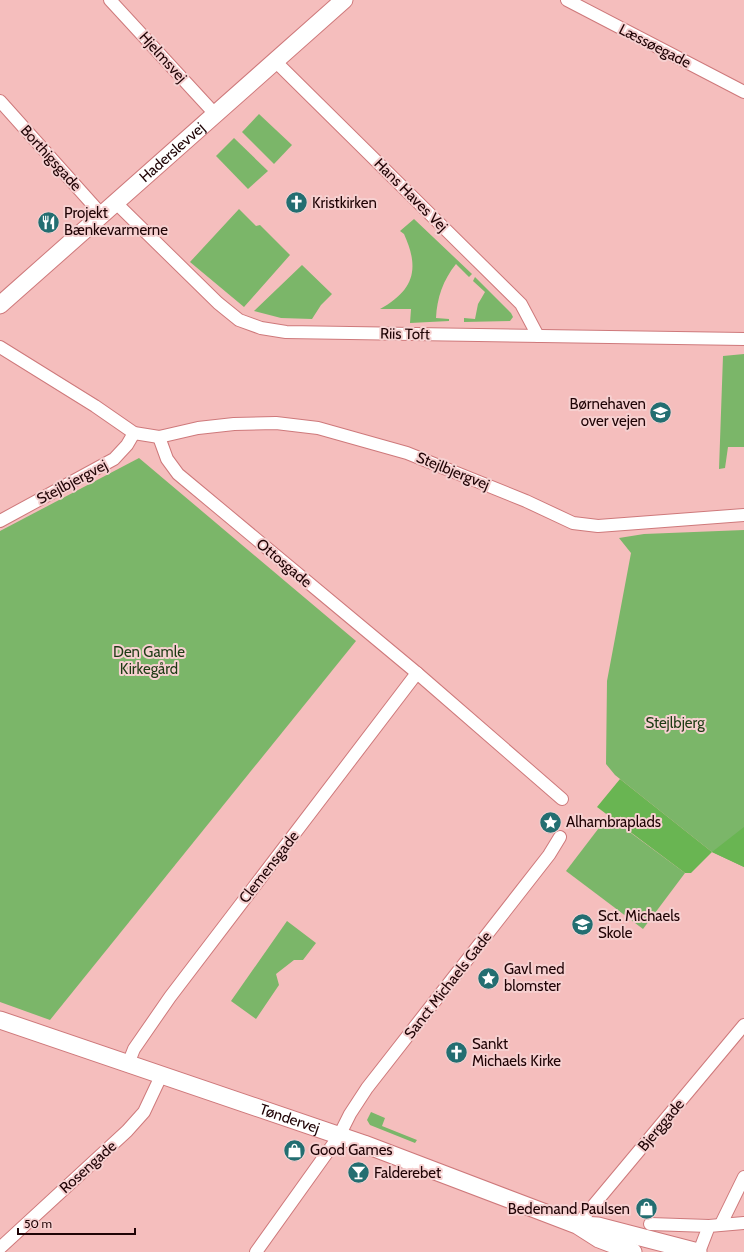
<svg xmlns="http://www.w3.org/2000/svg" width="744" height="1252" font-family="Cabin,sans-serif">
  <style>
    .green { fill: #7bb669 }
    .forest { fill: #69b552 }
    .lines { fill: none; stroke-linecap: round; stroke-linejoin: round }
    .street-casing { stroke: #ce797b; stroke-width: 14 }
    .secondary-casing { stroke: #ce797b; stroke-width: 19 }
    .street { stroke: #fff; stroke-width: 12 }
    .secondary { stroke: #fff; stroke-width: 17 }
    .labels { text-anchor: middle; stroke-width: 4; stroke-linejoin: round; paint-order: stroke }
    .street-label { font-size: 15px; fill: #1f0305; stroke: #f6d0d0 }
    .poi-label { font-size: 15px; fill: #1f0305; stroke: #f6d0d0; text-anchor: start }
    .park-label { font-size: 15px; fill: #1d3b14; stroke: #f6d0d0 }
  </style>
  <rect width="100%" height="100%" fill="#f5bebd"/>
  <g class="green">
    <path d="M259,114L292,145L274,164L242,132Z"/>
    <path d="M234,138L268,171L248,189L216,156Z"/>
    <path d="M239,209L256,226L260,225L290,255L244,307L190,262Z"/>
    <path d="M414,219L472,274L469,277L456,264C443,280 437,298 436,318L449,319V321L410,323L411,309H380C414,290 420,269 404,234L400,231Z"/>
    <path d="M302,265L332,294L321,305L312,319L281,318L254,311Z"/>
    <path d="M475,277L511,313L513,317L510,321L464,322V318L475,319L478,304L485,292L473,281Z"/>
    <path d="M744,354V447H728L725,468L719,469L723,356Z"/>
    <path d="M139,458L356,641L50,1020L0,1002V531Z"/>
    <path d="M744,530V867L712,852L615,775L606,764L607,681L631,553L619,538L644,534Z"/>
    <path d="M608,816L685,873L643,929L566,871Z"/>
    <path d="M287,921L316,943L303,960H294L276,974L279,985L256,1019L231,1001Z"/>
    <path d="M371,1112L385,1118L382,1126L417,1140L415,1143L370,1125L367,1120Z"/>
  </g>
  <path class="forest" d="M620,779L712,852L744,827V867L712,852L691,873H685L597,807Z"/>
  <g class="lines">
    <defs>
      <g id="street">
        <path d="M110,0L215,114"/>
        <path d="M567,0L744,92"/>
        <path d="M275,61L521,304L538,336"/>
        <path d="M0,101L102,215"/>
        <path d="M116,203L218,303L239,320L261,328L286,332L744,339"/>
        <path d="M0,347L95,406L134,433L159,437L198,428L234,424L276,423L318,428L407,453L526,501L573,523L598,526L744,515"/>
        <path d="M159,437L167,459L178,474L417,673L562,799"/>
        <path d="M0,521L114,459L127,445L134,433"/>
        <path d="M128,1064L134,1049L170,997L417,673"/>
        <path d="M650,1224L709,1226"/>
        <path d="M721,1224L744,1177"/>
        <path d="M577,1225L744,1025"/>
        <path d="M0,1248L127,1131L144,1112L161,1076"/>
        <path d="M256,1252L339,1136L350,1114L367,1088L549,855L560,837"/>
        <path d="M699,1252L709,1226L744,1223"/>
      </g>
      <g id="secondary">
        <path id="s1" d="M0,305L344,0"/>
        <path id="s2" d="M0,1020L364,1144L577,1225L599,1239L633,1252"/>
        <path d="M580,1225L598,1226L698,1252"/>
      </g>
    </defs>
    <use href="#street" class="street-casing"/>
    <use href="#secondary" class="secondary-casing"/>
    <use href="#street" class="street"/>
    <use href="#secondary" class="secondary"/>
  </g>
  <defs>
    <symbol id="church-disc" viewBox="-11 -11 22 22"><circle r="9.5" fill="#236e71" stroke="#f6d0d0"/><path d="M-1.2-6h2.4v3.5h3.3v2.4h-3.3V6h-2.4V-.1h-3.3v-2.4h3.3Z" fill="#fff"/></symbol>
    <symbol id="restaurant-disc" viewBox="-11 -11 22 22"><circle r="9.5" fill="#236e71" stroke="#f6d0d0"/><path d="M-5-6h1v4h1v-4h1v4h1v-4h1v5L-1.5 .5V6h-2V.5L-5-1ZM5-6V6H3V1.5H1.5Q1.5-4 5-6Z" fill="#fff"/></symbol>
    <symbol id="school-disc" viewBox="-11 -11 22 22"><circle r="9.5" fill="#236e71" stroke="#f6d0d0"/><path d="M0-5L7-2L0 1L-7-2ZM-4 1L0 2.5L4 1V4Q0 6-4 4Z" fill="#fff"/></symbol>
    <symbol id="sight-disc" viewBox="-11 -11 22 22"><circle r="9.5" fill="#236e71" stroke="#f6d0d0"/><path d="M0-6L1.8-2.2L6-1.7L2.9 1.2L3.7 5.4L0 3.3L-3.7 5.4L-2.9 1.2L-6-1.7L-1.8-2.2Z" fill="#fff"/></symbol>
    <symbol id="shop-disc" viewBox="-11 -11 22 22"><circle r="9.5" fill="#236e71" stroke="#f6d0d0"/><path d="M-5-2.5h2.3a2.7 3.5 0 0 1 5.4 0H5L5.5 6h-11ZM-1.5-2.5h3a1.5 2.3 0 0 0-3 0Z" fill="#fff"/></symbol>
    <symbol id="bar-disc" viewBox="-11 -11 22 22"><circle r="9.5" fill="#236e71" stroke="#f6d0d0"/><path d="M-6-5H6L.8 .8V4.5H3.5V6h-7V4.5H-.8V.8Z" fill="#fff"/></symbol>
  </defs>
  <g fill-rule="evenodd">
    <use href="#church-disc" x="284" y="190" width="25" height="25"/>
    <use href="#restaurant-disc" x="36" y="210" width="25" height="25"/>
    <use href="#school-disc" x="648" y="400" width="25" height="25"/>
    <use href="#sight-disc" x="538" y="810" width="25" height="25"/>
    <use href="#school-disc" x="570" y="912" width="25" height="25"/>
    <use href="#sight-disc" x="476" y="966" width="25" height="25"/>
    <use href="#church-disc" x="444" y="1040" width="25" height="25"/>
    <use href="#shop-disc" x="282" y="1138" width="25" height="25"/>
    <use href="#bar-disc" x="346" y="1160" width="25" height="25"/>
    <use href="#shop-disc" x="634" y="1196" width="25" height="25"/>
  </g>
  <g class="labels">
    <g class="street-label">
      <text transform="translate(655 46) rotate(27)" y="5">Læssøegade</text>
      <text transform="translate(163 57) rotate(48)" y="5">Hjelmsvej</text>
      <text dy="5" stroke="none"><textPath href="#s1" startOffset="230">Haderslevvej</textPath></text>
      <text transform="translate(51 158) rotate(48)" y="5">Borthigsgade</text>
      <text transform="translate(411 195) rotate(45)" y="5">Hans Haves Vej</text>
      <text transform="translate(405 334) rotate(1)" y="5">Riis Toft</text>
      <text transform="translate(453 471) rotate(22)" y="5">Stejlbjergvej</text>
      <text transform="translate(72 482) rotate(-28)" y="5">Stejlbjergvej</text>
      <text transform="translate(284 563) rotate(40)" y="5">Ottosgade</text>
      <text transform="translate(269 867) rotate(-52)" y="5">Clemensgade</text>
      <text transform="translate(448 985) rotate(-52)" y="5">Sanct Michaels Gade</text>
      <text dy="5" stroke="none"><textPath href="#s2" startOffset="306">Tøndervej</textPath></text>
      <text transform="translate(661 1125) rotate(-50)" y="5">Bjerggade</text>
      <text transform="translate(88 1167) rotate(-42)" y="5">Rosengade</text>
    </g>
    <g class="poi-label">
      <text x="312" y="208">Kristkirken</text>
      <text x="64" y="218">Projekt<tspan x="64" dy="17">Bænkevarmerne</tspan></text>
      <text x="646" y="409" text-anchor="end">Børnehaven<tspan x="646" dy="17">over vejen</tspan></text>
      <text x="566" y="827">Alhambraplads</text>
      <text x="598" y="921">Sct. Michaels<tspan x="598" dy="17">Skole</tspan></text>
      <text x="504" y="974">Gavl med<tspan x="504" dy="17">blomster</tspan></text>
      <text x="472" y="1049">Sankt<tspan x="472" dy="17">Michaels Kirke</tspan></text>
      <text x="310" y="1155">Good Games</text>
      <text x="374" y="1178">Falderebet</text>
      <text x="630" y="1214" text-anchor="end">Bedemand Paulsen</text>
    </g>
    <g class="park-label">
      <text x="149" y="657">Den Gamle<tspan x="149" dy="17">Kirkegård</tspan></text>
      <text x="675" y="728">Stejlbjerg</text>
    </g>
  </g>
  <path d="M18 1228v6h117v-6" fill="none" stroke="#1f0305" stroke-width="2"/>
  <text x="24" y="1228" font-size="12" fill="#1f0305" stroke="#f6d0d0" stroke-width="3" paint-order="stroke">50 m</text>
</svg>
